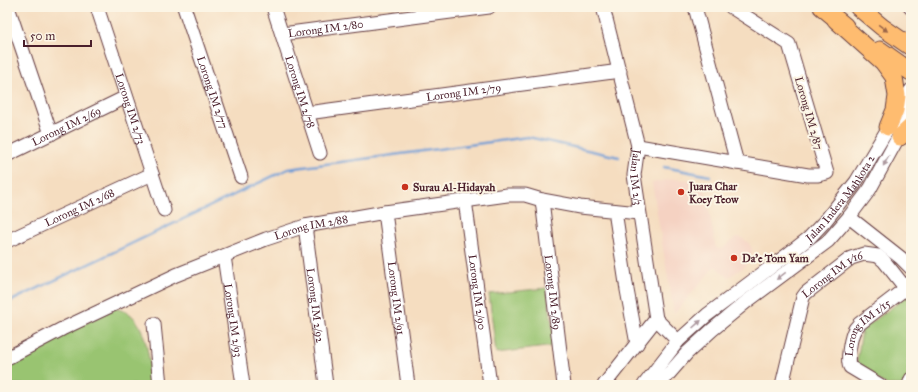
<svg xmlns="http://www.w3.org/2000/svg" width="918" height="392" font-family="'IM FELL Great Primer',serif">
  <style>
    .built { fill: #f5d2c2 }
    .green { fill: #99c471; stroke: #72724e }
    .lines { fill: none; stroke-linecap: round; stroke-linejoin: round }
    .stream { stroke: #6d9cd5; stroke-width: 2.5 }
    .minor-casing { stroke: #643c41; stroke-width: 15 }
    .major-casing { stroke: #643c41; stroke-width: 19 }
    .minor { stroke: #fff; stroke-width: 13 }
    .major { stroke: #febc70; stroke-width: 17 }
    .oneway { fill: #9b664a }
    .oneway2 { fill: #ae9aa0 }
    .poi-dot { fill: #c8321e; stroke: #fcf5e5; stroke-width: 1.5 }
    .labels { text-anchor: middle; stroke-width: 4; stroke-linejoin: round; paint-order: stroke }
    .street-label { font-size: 11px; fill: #4a1f2b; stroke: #fcf5e5 }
    .poi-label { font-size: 11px; font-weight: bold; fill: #4a1f2b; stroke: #fcf5e5; text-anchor: start }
  </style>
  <rect width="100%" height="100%" fill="#fcf5e5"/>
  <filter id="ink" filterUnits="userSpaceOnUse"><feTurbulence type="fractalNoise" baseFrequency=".025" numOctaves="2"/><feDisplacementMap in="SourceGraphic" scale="8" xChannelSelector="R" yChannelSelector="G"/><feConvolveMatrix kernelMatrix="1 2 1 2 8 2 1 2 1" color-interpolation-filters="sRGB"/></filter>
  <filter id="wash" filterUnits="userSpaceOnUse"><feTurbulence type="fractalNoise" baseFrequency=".012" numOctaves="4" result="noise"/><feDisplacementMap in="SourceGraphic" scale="16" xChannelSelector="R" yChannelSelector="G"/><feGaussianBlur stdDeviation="0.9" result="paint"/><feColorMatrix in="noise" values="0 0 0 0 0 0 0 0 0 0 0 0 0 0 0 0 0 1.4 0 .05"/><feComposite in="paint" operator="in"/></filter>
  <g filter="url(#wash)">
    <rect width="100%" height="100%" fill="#f5ddc0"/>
    <path class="built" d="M671,179L691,180L702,185L706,193L716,248L722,249L736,237H740L748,242L752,249L751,257L744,267L729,277L723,274L717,267H714L674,314L652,183Z"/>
    <g class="green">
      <path d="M547,288L555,346L496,353L489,294Z"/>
      <path d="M911,293V385H887L856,368L862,330Z"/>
      <path d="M115,308C120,310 126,311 130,314C148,328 149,364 153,385H7V364Z"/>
    </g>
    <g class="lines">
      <g class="stream">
        <path d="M664,167L710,176"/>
        <path d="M7,303L288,169L528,137L619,157"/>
      </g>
    </g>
  </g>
  <g filter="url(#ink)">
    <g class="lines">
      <defs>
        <g id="minor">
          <path d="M8,7L51,134"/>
          <path id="s1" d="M97,7L164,210"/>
          <path id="s2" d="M184,7L241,177"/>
          <path id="s3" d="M273,7L320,153"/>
          <path id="s4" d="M603,7L638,146L634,175L656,319L678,341"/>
          <path d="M695,7L737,163"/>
          <path d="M910,7L911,8"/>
          <path id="s5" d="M282,34L489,7"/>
          <path id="s6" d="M307,113L620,71"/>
          <path d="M638,146L808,175H818L827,173L789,44L731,7"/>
          <path id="s7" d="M7,155L126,97"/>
          <path id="s8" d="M465,200L490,385"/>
          <path id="s9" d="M542,200L564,385"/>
          <path d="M615,211L627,290L637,344"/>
          <path id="s10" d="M385,212L408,385"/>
          <path d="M849,217L901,258L911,268"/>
          <path id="s11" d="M305,226L326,385"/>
          <path id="s12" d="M7,241L152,174"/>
          <path id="s13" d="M224,256L243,385"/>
          <path d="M154,324L160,385"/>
          <path id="s14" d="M7,358L62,329L176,275L266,239L305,226L385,212L507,195H525L542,200L580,207L639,213"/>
          <path d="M604,385L656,319"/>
          <path id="s15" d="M644,385L678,341L707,315L787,255L809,238L825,221L856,182L911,90"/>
          <path d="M659,385L687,353L712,330L746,302L828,241L849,217L870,189L911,114"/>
          <path id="s16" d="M782,385L803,297L806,293L851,258L864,254L878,256L884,261L911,295"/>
          <path id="s17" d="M880,385L850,367C846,361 851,335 855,329C856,327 858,326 859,324L906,288"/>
          <path d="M909,385L911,379"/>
        </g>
        <g id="major">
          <path d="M822,7L845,26"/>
          <path d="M858,7L882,27L911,47"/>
          <path d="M836,20L883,62L894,77L897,96L895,110L888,127"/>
          <path d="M880,50L911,72"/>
          <path d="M900,137L911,127"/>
        </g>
      </defs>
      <use href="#minor" class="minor-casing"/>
      <use href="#major" class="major-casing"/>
      <use href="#minor" class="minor"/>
      <use href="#major" class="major"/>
    </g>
    <defs><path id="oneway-solid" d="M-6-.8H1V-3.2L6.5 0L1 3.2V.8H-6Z"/></defs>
    <use class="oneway" href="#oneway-solid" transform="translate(883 28) rotate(36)"/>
    <g class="oneway2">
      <use href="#oneway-solid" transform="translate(886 161) rotate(119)"/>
      <use href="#oneway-solid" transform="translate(781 276) rotate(143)"/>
      <use href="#oneway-solid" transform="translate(697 324) rotate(-42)"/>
    </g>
  </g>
  <g class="poi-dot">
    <circle cx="405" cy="187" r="4"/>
    <circle cx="681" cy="192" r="4"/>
    <circle cx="734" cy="258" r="4"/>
  </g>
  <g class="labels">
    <g class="street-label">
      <text dy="4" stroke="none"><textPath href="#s5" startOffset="44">Lorong IM 2/80</textPath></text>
      <text dy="4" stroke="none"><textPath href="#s2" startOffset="90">Lorong IM 2/77</textPath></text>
      <text dy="4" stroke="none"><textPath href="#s3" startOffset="89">Lorong IM 2/78</textPath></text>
      <text dy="4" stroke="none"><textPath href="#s6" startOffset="158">Lorong IM 2/79</textPath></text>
      <text dy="4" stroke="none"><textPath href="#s1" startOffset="107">Lorong IM 2/73</textPath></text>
      <text transform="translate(809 113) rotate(74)" y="4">Lorong IM 2/87</text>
      <text dy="4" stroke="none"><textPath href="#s7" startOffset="66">Lorong IM 2/69</textPath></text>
      <text dy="4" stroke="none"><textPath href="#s4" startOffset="175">Jalan IM 2/3</textPath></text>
      <text dy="4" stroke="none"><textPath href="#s15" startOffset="273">Jalan Indera Mahkota 2</textPath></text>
      <text dy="4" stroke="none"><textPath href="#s12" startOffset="80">Lorong IM 2/68</textPath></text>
      <text dy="4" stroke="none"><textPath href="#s14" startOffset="332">Lorong IM 2/88</textPath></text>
      <text dy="4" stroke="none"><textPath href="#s16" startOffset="128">Lorong IM 1/16</textPath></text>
      <text dy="4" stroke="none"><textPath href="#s8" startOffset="93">Lorong IM 2/90</textPath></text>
      <text dy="4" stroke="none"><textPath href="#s9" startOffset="93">Lorong IM 2/89</textPath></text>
      <text dy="4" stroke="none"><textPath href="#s10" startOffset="87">Lorong IM 2/91</textPath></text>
      <text dy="4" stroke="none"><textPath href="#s11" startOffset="80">Lorong IM 2/92</textPath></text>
      <text dy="4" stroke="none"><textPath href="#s13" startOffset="65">Lorong IM 2/93</textPath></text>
      <text dy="4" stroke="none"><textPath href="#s17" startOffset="82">Lorong IM 1/15</textPath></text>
    </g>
    <g class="poi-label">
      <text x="689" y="190">Juara Char<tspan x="689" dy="13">Koey Teow</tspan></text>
      <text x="413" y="191">Surau Al-Hidayah</text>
      <text x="742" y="262">Da'e Tom Yam</text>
    </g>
  </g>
  <rect width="918" height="392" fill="none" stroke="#fcf5e5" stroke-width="24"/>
  <path d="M24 40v6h67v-6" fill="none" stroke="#4a1f2b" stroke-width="2"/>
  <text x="30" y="40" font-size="12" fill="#4a1f2b" stroke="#fcf5e5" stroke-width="3" paint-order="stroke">50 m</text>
</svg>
